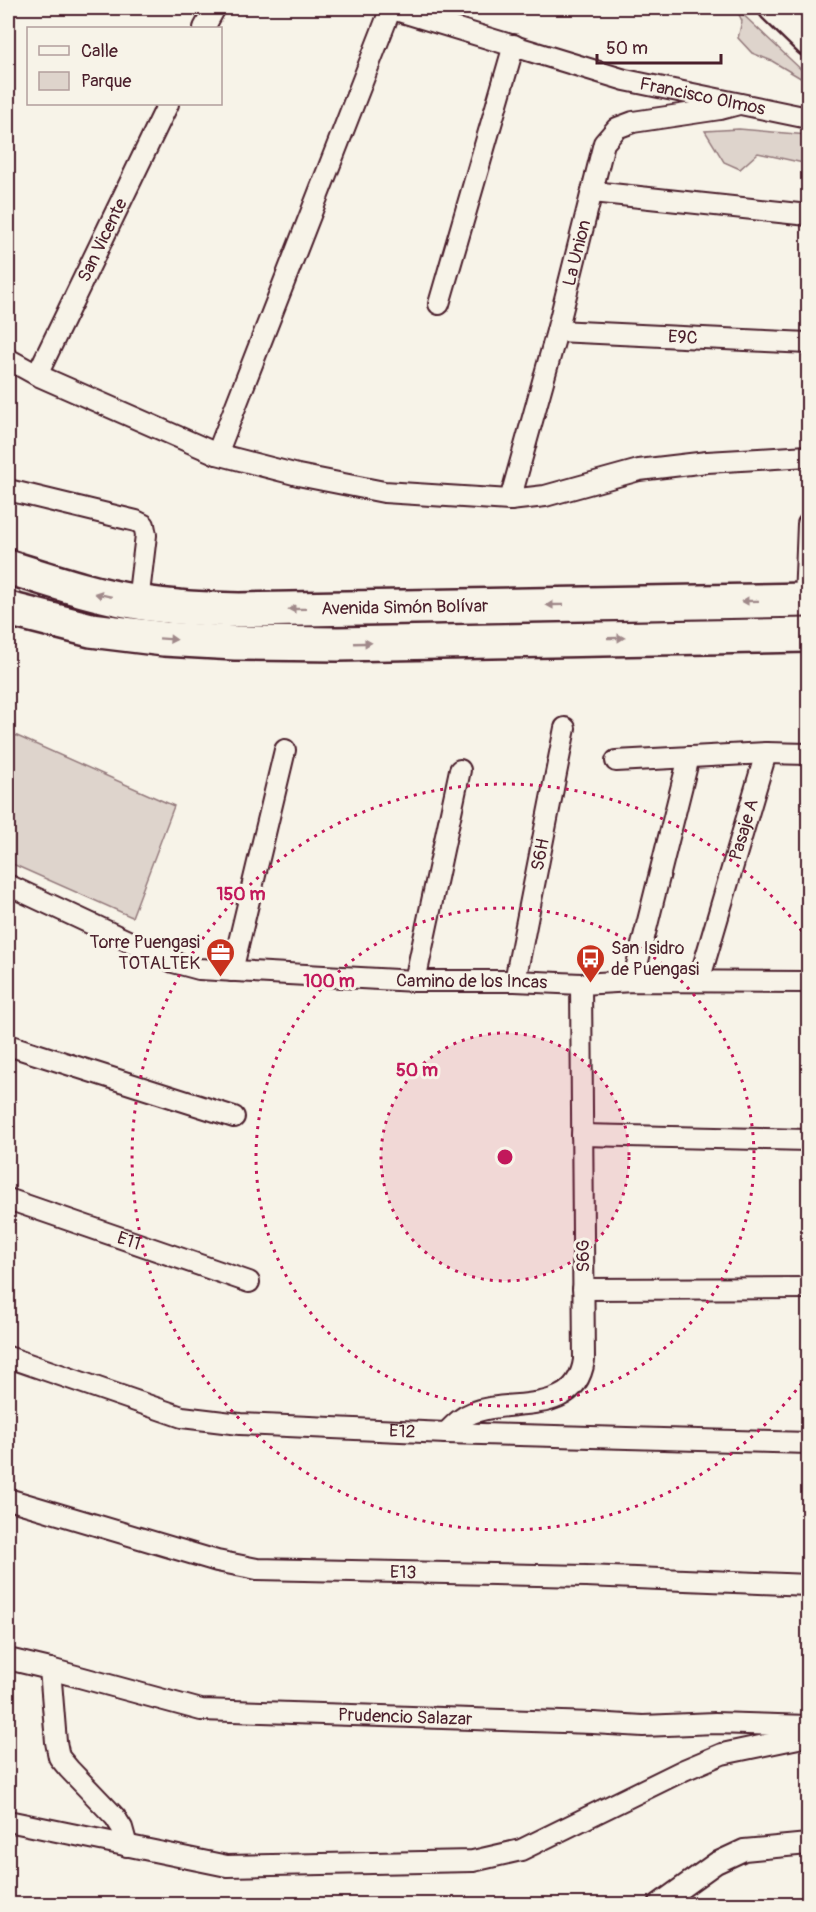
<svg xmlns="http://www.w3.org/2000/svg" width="816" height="1912" font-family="Pangolin,sans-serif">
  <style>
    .green { fill: #ded4cc; stroke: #947a7c; stroke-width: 1.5 }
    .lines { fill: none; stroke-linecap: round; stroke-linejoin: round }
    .street-casing { stroke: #4a1f2b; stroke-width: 24 }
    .secondary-casing { stroke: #4a1f2b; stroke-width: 32 }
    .highway-casing { stroke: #4a1f2b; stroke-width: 38 }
    .street { stroke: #f7f3e8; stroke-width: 20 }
    .secondary { stroke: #f7f3e8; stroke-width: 27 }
    .highway { stroke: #f7f3e8; stroke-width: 33 }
    .oneway { fill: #a0898a }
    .ring { fill: none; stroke: #c2185b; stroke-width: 3; stroke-dasharray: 3 6 }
    .labels { text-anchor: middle; stroke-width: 6; stroke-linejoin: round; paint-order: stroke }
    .street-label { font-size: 18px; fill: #4a1f2b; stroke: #f7f3e8 }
    .poi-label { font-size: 18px; fill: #4a1f2b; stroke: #f7f3e8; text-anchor: end }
    .centre { fill: #c2185b; stroke: #f7f3e8; stroke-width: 3 }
    .ring-label { font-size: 18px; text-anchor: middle; font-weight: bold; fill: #c2185b; stroke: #f7f3e8; stroke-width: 6; stroke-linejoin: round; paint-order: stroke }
  </style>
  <rect width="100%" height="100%" fill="#f7f3e8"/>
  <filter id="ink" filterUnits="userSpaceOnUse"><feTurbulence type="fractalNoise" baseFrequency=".0167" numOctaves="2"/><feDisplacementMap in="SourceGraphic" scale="12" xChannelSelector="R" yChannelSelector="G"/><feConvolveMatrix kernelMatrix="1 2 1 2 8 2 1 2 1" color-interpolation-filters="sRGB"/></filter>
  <g filter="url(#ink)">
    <g class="green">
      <path d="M736,8L808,76V103L803,102L804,80L772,61L752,53L738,38L742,21Z"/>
      <path d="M739,129L808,135V164L758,153L740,169L724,162L705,131Z"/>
      <path d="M8,732L174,806L132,917L8,862Z"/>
    </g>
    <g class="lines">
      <defs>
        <g id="street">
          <path id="s1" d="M389,8L625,80L808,118"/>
          <path d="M204,28L215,8"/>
          <path d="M593,192L808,215"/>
          <path d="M439,304L514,45"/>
          <path id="s2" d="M557,331L808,343"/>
          <path d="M8,359L37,375L217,454L298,475L384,492L510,500L545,496L639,470L707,462L808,456"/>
          <path id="s3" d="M37,375L168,104"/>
          <path d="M217,454L391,8"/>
          <path d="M8,490L136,521L144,525L146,535L138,602"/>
          <path id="s4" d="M510,500L557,331L604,143L617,128L633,122L720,109L739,104"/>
          <path d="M805,600L808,524"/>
          <path d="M616,761L766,753L808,754"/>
          <path id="s5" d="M8,885L173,962L199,969L415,981H515L581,984L633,981L808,982"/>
          <path d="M232,971L285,750"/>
          <path d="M415,981L460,770"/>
          <path id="s6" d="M515,981L565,728"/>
          <path d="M633,981L689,757"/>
          <path id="s7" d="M699,981L766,753"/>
          <path d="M8,1045L234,1117"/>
          <path d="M582,1135L808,1140"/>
          <path id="s8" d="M8,1199L249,1282"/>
          <path d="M583,1289L808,1288"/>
          <path id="s9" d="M8,1357L182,1417L240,1424L446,1433L808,1443"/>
          <path d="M446,1433C454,1425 461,1417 472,1413C510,1397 576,1418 584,1360L581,984"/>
          <path id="s10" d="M8,1499L217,1561L257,1569L586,1576L808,1585"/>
          <path id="s11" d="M8,1659L50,1669L201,1710L593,1723L643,1726L715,1723L808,1726"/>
          <path d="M50,1669L56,1742L59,1757L69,1769L115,1817L122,1828L127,1846"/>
          <path d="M8,1821L227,1866L473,1861L521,1850L684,1770L722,1754L808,1736"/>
          <path d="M659,1904L716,1863L744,1850L808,1844"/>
        </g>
        <path id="secondary" d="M773,8L808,42"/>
        <g id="highway">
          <path id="s12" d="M8,567C50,580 93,595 138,602C171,608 206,609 240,610L808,600"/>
          <path d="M8,609L91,630L164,639L235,643L338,644L808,635"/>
        </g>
      </defs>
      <use href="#street" class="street-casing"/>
      <use href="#secondary" class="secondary-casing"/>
      <use href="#highway" class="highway-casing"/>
      <use href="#street" class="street"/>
      <use href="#secondary" class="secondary"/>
      <use href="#highway" class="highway"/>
    </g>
    <defs><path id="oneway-solid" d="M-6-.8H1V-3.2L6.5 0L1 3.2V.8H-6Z" transform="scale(1.5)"/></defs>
    <g class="oneway">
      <use href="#oneway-solid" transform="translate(103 595) rotate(-168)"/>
      <use href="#oneway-solid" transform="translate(750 601) rotate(179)"/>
      <use href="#oneway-solid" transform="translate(555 605) rotate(179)"/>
      <use href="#oneway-solid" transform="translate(297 609) rotate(179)"/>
      <use href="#oneway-solid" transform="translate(616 638) rotate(-1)"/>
      <use href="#oneway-solid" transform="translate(168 639) rotate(4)"/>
      <use href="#oneway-solid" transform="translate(363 643) rotate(-2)"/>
    </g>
  </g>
  <circle cx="505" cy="1157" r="124" fill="#c2185b" fill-opacity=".12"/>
  <g class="ring">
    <circle cx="505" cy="1157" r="124"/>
    <circle cx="505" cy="1157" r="249"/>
    <path d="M807 1376A373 373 0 1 1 807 938"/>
  </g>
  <defs>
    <symbol id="office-pin" viewBox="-11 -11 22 30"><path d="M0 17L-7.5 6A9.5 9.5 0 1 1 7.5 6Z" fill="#c8321e" stroke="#f7f3e8"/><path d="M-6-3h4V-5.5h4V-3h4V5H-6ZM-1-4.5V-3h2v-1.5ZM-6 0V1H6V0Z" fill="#fff"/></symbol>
    <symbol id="bus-pin" viewBox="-11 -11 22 30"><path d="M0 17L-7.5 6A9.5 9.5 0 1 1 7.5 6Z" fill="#c8321e" stroke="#f7f3e8"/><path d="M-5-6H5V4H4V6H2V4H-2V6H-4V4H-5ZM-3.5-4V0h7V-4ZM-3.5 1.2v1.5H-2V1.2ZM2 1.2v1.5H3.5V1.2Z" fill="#fff"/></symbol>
  </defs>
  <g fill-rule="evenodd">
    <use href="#office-pin" x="204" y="936" width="33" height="45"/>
    <use href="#bus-pin" x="574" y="942" width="33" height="45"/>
  </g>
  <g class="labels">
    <g class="street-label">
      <text dy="6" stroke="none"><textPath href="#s1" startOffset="326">Francisco Olmos</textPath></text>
      <text dy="6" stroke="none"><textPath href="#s3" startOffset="150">San Vicente</textPath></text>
      <text dy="6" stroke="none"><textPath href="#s4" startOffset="256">La Union</textPath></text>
      <text dy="6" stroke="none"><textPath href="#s2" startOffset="126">E9C</textPath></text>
      <text dy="6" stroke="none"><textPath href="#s12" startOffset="402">Avenida Simón Bolívar</textPath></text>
      <text dy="6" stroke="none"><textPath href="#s7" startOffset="158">Pasaje A</textPath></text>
      <text dy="6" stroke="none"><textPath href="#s6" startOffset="129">S6H</textPath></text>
      <text dy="6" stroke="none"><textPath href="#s5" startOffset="482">Camino de los Incas</textPath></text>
      <text dy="6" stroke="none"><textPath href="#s8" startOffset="128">E11</textPath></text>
      <text transform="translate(583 1256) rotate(-91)" y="6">S6G</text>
      <text dy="6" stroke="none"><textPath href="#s9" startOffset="405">E12</textPath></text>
      <text dy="6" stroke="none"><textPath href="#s10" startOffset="405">E13</textPath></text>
      <text dy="6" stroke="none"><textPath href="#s11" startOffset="404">Prudencio Salazar</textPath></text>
    </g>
    <g class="poi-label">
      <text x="200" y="948">Torre Puengasi<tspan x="200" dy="21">TOTALTEK</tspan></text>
      <text x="611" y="954" text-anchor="start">San Isidro<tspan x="611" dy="21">de Puengasi</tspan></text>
    </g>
  </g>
  <circle cx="505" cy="1157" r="9" class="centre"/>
  <g class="ring-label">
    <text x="241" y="900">150 m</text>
    <text x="329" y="987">100 m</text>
    <text x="417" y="1076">50 m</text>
  </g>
  <rect width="816" height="1912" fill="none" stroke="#f7f3e8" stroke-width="30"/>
  <rect x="15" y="15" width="786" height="1882" fill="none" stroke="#4a1f2b" stroke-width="2" filter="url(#ink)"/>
  <rect x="27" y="27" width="195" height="78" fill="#f7f3e8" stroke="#b29e9c" stroke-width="1.5"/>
  <rect x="39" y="46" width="30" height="9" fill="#f7f3e8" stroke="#b29e9c" stroke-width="1.5"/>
  <text x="81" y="57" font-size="18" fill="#4a1f2b">Calle</text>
  <rect x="39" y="72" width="30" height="18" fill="#ded4cc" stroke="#b29e9c" stroke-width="1.5"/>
  <text x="81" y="87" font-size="18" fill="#4a1f2b">Parque</text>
  <path d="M597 54v9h124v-9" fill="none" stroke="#4a1f2b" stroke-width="3"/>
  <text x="606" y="54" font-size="18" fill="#4a1f2b" stroke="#f7f3e8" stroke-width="4.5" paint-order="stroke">50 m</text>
</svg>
